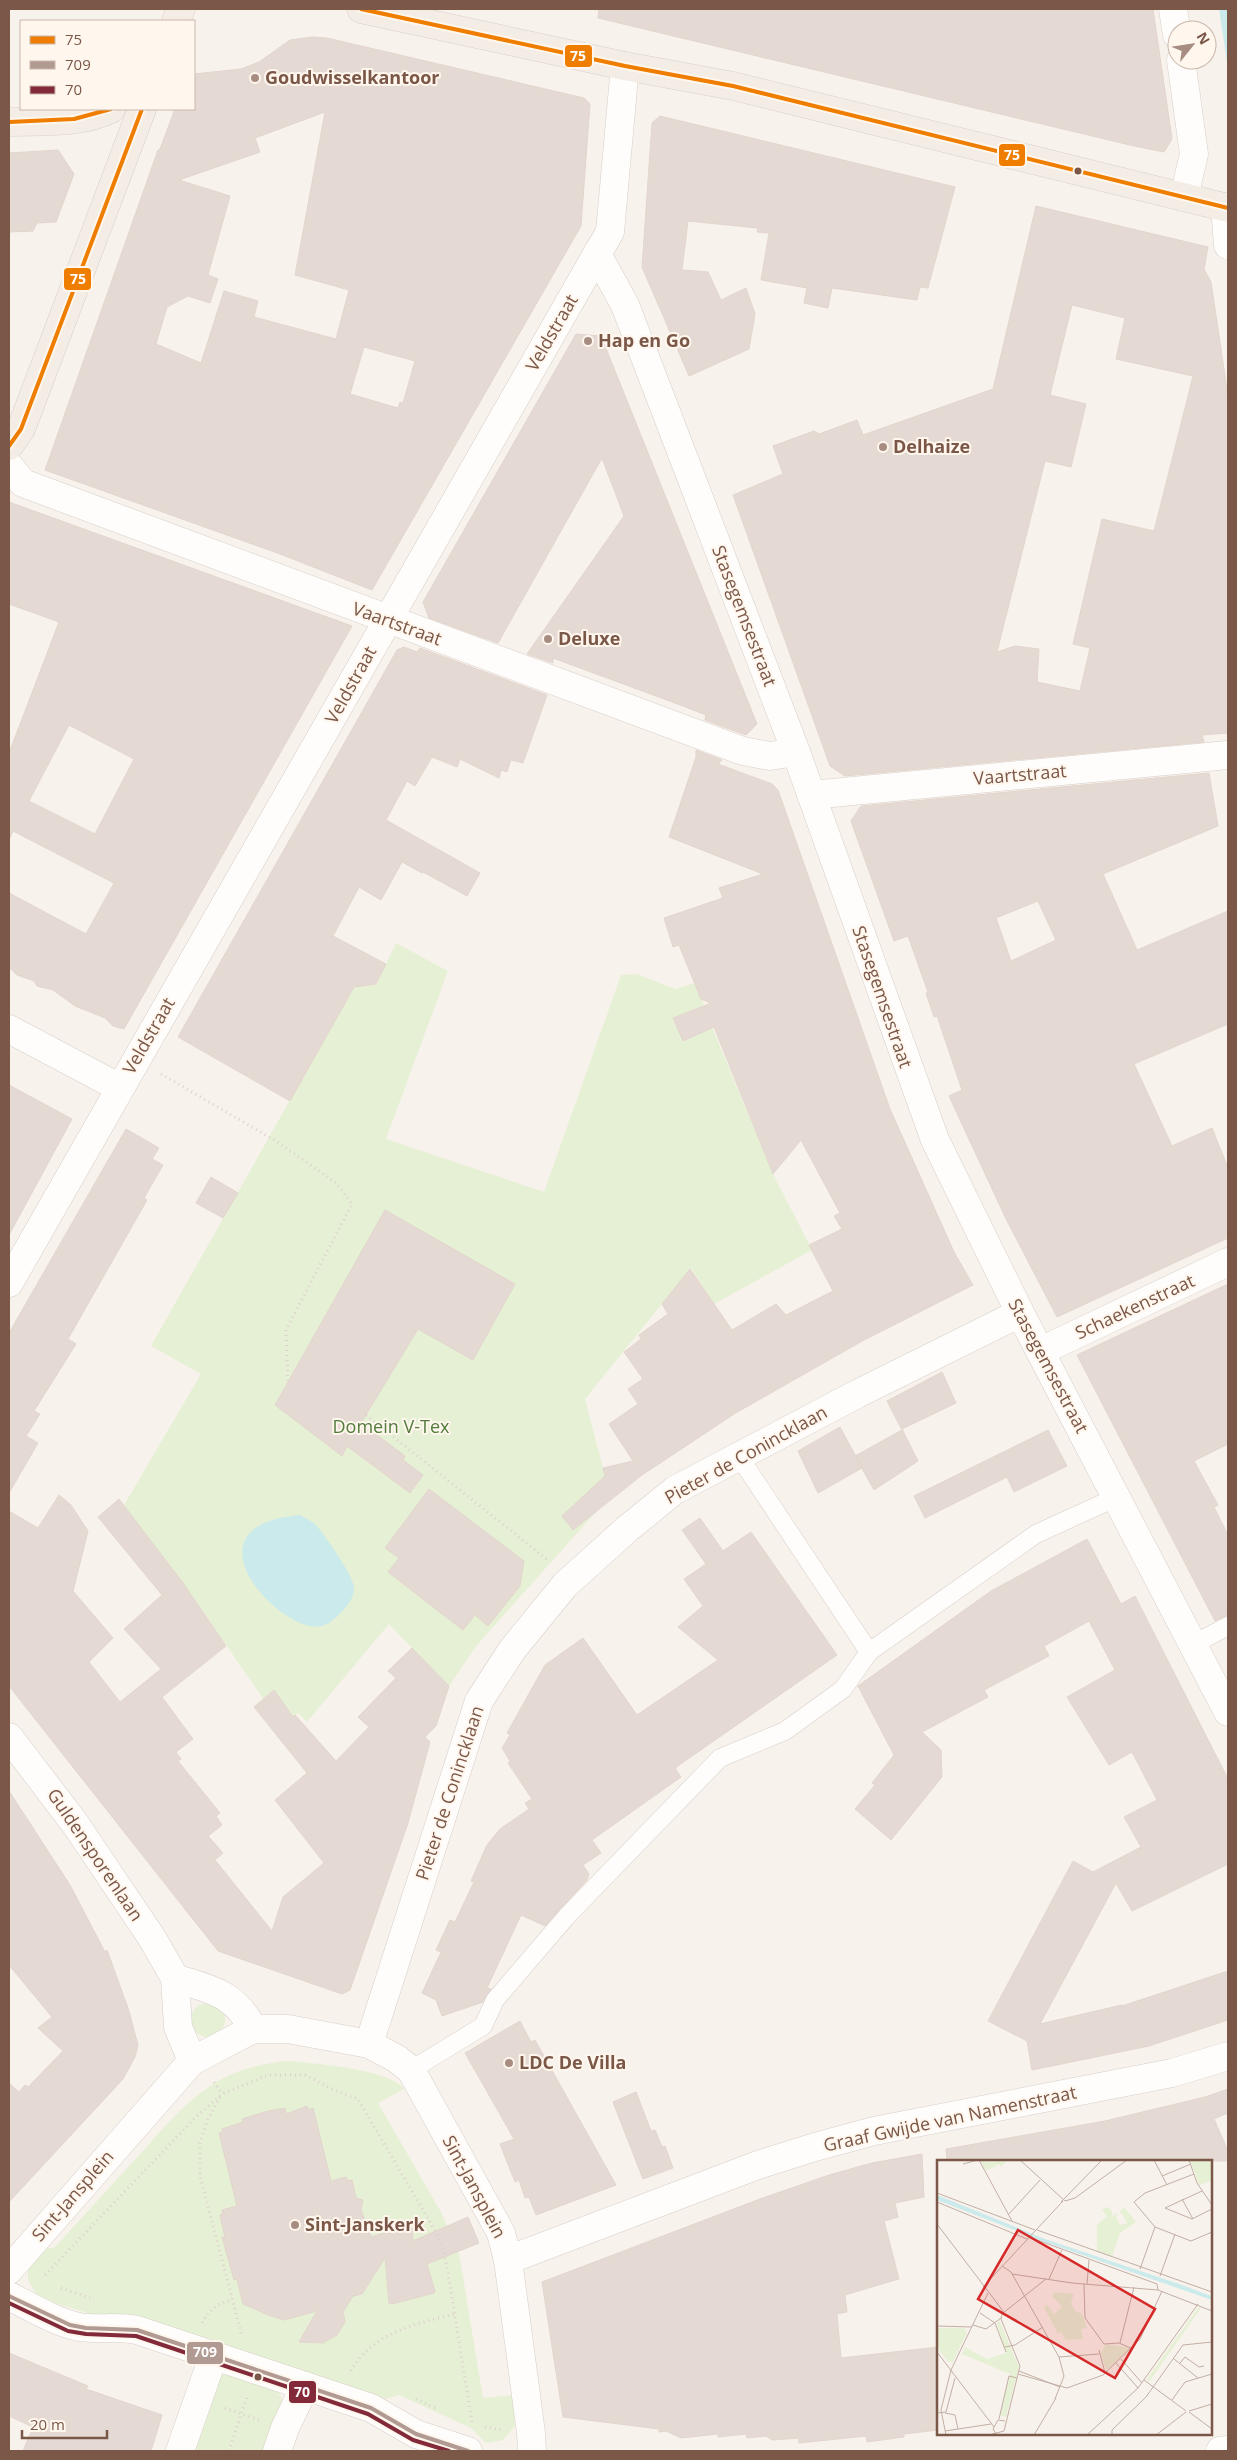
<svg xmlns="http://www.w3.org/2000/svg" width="1237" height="2460" font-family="'Open Sans',sans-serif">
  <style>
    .green { fill: #e6f0d5 }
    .water { fill: #cbeaeb }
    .building { fill: #e5dad3; stroke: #e2d5cd; fill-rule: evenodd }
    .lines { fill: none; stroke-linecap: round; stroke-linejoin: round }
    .service-casing { stroke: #d7cec8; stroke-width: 19 }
    .minor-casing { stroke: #d7cec8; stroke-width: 29 }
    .tertiary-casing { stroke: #d7cec8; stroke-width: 29 }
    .primary-casing { stroke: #dacfc9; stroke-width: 29 }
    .path { stroke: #dcd1cd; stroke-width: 3; stroke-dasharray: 1 4; stroke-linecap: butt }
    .service { stroke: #fefdfc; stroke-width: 18 }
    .minor { stroke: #fefdfc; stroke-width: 28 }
    .tertiary { stroke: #fefdfc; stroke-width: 28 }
    .primary { stroke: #f3ede5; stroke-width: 28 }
    .bus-1-casing { stroke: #fff7ee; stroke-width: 8 }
    .bus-2-casing { stroke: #fff7ee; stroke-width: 8 }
    .bus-3-casing { stroke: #fff7ee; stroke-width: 8 }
    .bus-1 { stroke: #ef7d00; stroke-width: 4 }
    .bus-2 { stroke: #b09a91; stroke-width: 4 }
    .bus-3 { stroke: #822a3a; stroke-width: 4 }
    .poi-dot { fill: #a78d81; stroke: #fff7ee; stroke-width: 2 }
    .bus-dot { fill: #7b5748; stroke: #fff7ee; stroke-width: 2 }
    .labels { text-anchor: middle; stroke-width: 4; stroke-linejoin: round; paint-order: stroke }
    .poi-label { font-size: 18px; font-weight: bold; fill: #7b5748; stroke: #fff7ee; text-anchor: start }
    .street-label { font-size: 18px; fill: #7b5748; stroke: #fff7ee }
    .park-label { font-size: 18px; fill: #527b3c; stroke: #fff7ee }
    .inset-road { fill: none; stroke: #c2afa5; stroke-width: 1 }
    .view { fill: #d62828; fill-opacity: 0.15; stroke: #d62828; stroke-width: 2.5 }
    .inset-edge { fill: none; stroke: #7b5748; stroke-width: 2.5 }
    .line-badge { stroke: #fff7ee; stroke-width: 2 }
    .badge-label { font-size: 14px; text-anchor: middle; font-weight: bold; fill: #fff }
  </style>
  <rect width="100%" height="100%" fill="#f8f2ec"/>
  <g class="green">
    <path d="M396,943L448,971L386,1139L544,1192L621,975L637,974L675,989L695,983L704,1005L673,1018L683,1042L712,1027L773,1174L812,1250L714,1304L691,1268L585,1399L605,1476L590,1490L596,1512L477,1645L449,1686L389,1624L307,1722L298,1713L282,1726L193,1597L124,1505L201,1374L151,1346L354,987L377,984Z"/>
    <circle cx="208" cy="2020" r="17"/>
    <path d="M287,2061C312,2063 390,2069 404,2089L378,2103L441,2212L459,2253L483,2398L513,2395L515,2426L503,2440L486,2443L471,2428L399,2395L386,2399L145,2319L91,2314L55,2303L36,2294L28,2280V2269L43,2248H54C83,2216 112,2185 141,2153C161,2131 181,2106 206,2089C230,2071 258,2064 287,2061Z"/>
    <path d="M227,2374L276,2390C292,2404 274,2434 268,2451H190L220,2375Z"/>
  </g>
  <g class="water">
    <path d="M1219,9H1228V69Z"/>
    <path d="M300,1515C305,1518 312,1521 316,1525C325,1536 352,1573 354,1587C356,1600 336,1620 325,1625C288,1641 174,1526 300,1515Z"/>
  </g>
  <g class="building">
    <path d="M599,9H1153L1172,139L1164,152L1134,146L598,18Z"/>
    <path d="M313,37L327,38L584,98L590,104L581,226L372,590L280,554L45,470L158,150L160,149L175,109H194V74L241,69L259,62L290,40ZM325,112L295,275L349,290L336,339L254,317L258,301L224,291L201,363L156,344L167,307L188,296L210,303L218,279L208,275L230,196L179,180L260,152L255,138ZM364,347L415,361L403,403L400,402L398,408L350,394Z"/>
    <path d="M660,116L955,187L928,288L920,287L917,300L832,288L828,308L804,303L807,288L761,280L769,233L757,232L758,228L688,221L682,270L708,272L721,300L746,288L755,314L749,349L689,376L642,267L652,123Z"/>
    <path d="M58,150L74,174L56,222L37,223L33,231L9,232V153Z"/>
    <path d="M1036,206L1208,247L1204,269L1211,282L1228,396V733L1202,735L1204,742L845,776L830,766L733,495L783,474L773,446L814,431L819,434L857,420L863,435L993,389ZM1072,305L1125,318L1116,359L1193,376L1154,531L1102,519L1073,644L1090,648L1080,691L1037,682L1039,649L1015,646L997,652L1045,461L1071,467L1086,404L1050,395Z"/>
    <path d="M576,334L601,336L757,724L746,735L705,720L706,715L683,706L553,658V663L527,654L624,516L602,458L498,643L429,618L423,602Z"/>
    <path d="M9,502L352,626L124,1029L113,1026L105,1018L75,1006L53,990L37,986L34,981L17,975L9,967V893L86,934L114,883L13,831L9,840V753L59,622L9,604ZM69,725L134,759L95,834L29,801Z"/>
    <path d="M404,647L417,652L420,648L547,695L523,763L511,760L507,772L501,770L499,778L460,759L457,767L432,757L415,786L407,781L386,820L480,873L467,896L423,872L422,873L402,862L381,900L359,887L333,936L386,964L376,984L354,987L290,1101L178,1037L397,650Z"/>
    <path d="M696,750L722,760L718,764L772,784L778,790L890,1109L954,1252L973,1285L864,1340L734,1414L642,1475L573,1530L562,1516L605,1476L603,1468L633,1461L609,1424L638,1404L628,1389L643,1379L624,1352L641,1339L639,1335L668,1314L662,1304L690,1269L732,1330L776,1304L786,1315L833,1291L809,1245L842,1229L834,1216L840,1213L801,1140L773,1174L714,1027L683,1041L673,1018L711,1003L701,999L679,945L673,947L664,918L723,898L719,888L763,874L669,837L696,757Z"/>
    <path d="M1209,773L1218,826L1103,874L1137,950L1228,911V1024L1134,1064L1172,1146L1212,1128L1228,1168V1238L1057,1317L1007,1221L949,1096L962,1090L937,1016L934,1017L926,993L928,992L908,936L894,941L851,821L861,806ZM1038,901L1056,940L1011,961L996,918Z"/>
    <path d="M9,1085L72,1119L9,1235Z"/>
    <path d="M126,1129L159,1148L152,1159L163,1165L144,1198L147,1200L68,1339L76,1344L34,1411L40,1414L26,1436L38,1443L9,1493V1333Z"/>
    <path d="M211,1177L238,1193L223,1218L196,1203Z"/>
    <path d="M385,1210L515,1284L473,1360L418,1329L361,1423L405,1456L403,1460L423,1475L410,1493L347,1446L342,1456L275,1405Z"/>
    <path d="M1228,1284V1444L1194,1461L1218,1505L1214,1507L1228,1535V1615L1215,1621L1077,1355Z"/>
    <path d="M942,1372L956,1403L902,1429L918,1461L874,1490L855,1456L902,1430L887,1401Z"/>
    <path d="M840,1427L862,1468L818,1493L798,1451Z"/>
    <path d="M1048,1430L1067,1466L1014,1492L1007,1477L925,1518L914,1496Z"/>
    <path d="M429,1489L524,1561L520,1586L488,1626L475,1615L463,1630L388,1572L399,1558L385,1548Z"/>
    <path d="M59,1495L71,1505L88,1531L73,1591L113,1638L89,1662L120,1702L161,1669L124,1629L162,1595L98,1517L119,1499L183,1583L226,1646L162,1697L193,1739L176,1752L181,1759L178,1761L220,1813L216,1816L222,1825L208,1836L223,1853L215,1860L272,1931L283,1897L324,1863L275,1800L307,1773L254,1707L274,1690L293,1717L295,1715L336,1761L369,1727L358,1717L396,1678L388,1671L412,1648L449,1686L436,1726L425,1737L430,1742L408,1823L350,1990L342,1994L218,1951L9,1686V1511L38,1528Z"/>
    <path d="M700,1518L723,1551L751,1532L837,1655L675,1768L681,1777L592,1840L601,1853L583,1865L589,1874L587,1880L545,1926L521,1915L487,1988L491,1989L483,2002L442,2016L436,2000L422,1993L441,1952L436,1950L450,1920L455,1922L474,1882L471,1881L487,1845L500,1829L529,1809L525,1803L532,1799L508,1763L510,1761L502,1748L510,1735L507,1733L545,1665L583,1638L637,1715L718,1660L678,1627L703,1606L684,1579L706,1564L682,1530Z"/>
    <path d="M1087,1539L1121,1604L1135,1596L1228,1779V1864L1132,1911L1116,1883L1040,2024L1122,2005V2006L1228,1971V2020L1149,2046L1032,2070L1027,2041L988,2021L1073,1861L1093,1872L1141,1847L1124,1817L1157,1800L1132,1752L1109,1765L1067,1697L1115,1670L1089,1621L1044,1646L1049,1656L984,1690L988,1697L922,1732L941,1750L942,1777L891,1840L855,1809L875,1785L872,1783L894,1755L858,1686L991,1591Z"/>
    <path d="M9,1791L70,1885L105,1952L107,1950L129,2011L138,2045L135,2057L123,2079L9,2202V2083L19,2092L25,2085L28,2087L63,2051L38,2028L52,2017L9,1965Z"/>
    <path d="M520,2021L531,2042L535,2040L616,2185L536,2215L529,2197L525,2198L519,2180L515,2182L500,2144L514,2139L465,2053Z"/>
    <path d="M1228,2089V2113L1214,2119L1228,2151V2161H947L946,2149L1105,2121L1205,2097Z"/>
    <path d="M636,2092L651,2131L655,2130L662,2147L665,2146L673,2168L643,2179L613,2102Z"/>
    <path d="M307,2106L308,2110L313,2108L331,2181L346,2177L348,2181L352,2180L356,2198L363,2200L361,2210L371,2237L409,2226L412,2228L413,2241L468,2217L479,2243L427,2264L435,2291L434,2293L392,2304L389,2303L385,2258L362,2294L353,2296L343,2312L345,2322L337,2335L323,2343L299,2342L317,2311L284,2320L268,2315L243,2304L237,2279L234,2280L222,2237H225L220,2215L223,2214L222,2210L237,2206L219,2133L223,2132L222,2129L243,2122L242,2119L268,2111L285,2108L286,2114Z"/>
    <path d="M922,2154L924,2197L895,2203L898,2217L884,2221L899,2279L845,2295L847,2312L837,2314L841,2358L938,2347V2430L904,2434V2437L867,2442L866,2436L799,2443V2438L772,2440L766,2436L747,2438L746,2434L718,2437V2434L681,2438L666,2431L659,2432V2429L563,2417L542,2282L760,2199L829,2175L872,2163Z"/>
    <path d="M9,2353L88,2386L86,2389L162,2415L151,2451H23L33,2427L9,2416Z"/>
  </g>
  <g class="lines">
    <defs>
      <g id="service">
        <path d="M738,1455L869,1652"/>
        <path d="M1194,1644L1228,1626"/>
        <path d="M411,2070L483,2026L495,2000L567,1916L720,1758L785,1731L843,1689L869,1652L1036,1534L1117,1497"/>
      </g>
      <g id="minor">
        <path d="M1173,9L1177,35"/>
        <path d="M1181,60L1194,154L1184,197"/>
        <path d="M1225,207L1228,245"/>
        <path d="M9,466L23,483L743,751L770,756L796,752"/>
        <path d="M811,795L1228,755"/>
        <path d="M9,1029L120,1088"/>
        <path d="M9,1283L597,254"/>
        <path d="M1041,1351L1228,1262"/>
        <path d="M9,1737L76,1825L152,1938L175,1978L178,2027L192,2061"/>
        <path d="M175,1978C211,1990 234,1992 253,2029"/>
        <path d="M369,2044L479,1701L512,1650L565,1585L627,1529L675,1490L857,1394L1020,1313"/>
        <path d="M508,2260L758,2165L815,2147L874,2131L1172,2073L1228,2056"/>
        <path d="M9,2270L192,2061L253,2029H288L369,2044L397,2059L411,2070L501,2233L508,2260L531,2433L532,2451"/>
        <path d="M9,2296C31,2307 55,2322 79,2327C99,2330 118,2326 137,2330L371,2408L416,2434L468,2451"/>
        <path d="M180,2451L213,2357"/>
        <path d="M277,2451L285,2428L305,2386"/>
        <path d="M1220,2451L1228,2450"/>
      </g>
      <path id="tertiary" d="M625,66L610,232L597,254L625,305L686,464L796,752L935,1140L1020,1313L1228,1712"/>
      <g id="primary">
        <path d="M361,9L625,66L733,86L1228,208"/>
        <path d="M176,21L181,9"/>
        <path d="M9,122C42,121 81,124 111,109"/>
        <path d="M9,446L21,429L142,109"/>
      </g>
    </defs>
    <use href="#service" class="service-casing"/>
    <use href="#minor" class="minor-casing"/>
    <use href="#tertiary" class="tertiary-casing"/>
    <use href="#primary" class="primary-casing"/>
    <g class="path">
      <path d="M161,1074L276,1141L336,1183L352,1204L286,1330L288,1382"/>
      <path d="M366,1415L549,1561"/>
      <path d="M214,2082L222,2094"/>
      <path d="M220,2097L208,2119L200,2143V2176L242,2336"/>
      <path d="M45,2275L195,2118L222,2094L268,2075H305L336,2091L358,2099L437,2234L443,2249L448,2273L472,2422"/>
      <path d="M61,2288L90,2298"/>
      <path d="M202,2323C210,2309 218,2303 233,2300"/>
      <path d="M351,2371C373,2332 415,2324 455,2314"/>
      <path d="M416,2399L437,2409"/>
      <path d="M225,2408L259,2420"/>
      <path d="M485,2427L503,2430"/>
      <path d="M229,2451L247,2397"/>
    </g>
    <use href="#service" class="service"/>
    <use href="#minor" class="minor"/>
    <use href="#tertiary" class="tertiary"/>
    <use href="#primary" class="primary"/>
    <defs>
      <g id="bus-1">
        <path d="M361,9L625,66L733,86L1228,208"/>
        <path d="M9,122L74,119L111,109"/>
        <path d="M9,446L21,429L142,109"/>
      </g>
      <path id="bus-2" d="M9,2296L70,2325L86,2328L137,2330L371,2408L416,2434L468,2451"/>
      <path id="bus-3" d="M9,2303L68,2331L86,2334L136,2336L368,2414L413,2440L449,2451"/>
    </defs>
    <use href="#bus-1" class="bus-1-casing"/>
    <use href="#bus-2" class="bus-2-casing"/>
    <use href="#bus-3" class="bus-3-casing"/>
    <use href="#bus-1" class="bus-1"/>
    <use href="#bus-2" class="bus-2"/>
    <use href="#bus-3" class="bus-3"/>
  </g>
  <g class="poi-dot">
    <circle cx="255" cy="78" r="5"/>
    <circle cx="588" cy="341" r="5"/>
    <circle cx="883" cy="447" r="5"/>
    <circle cx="548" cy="639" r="5"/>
    <circle cx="509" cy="2063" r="5"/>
    <circle cx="295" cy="2225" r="5"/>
  </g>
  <g class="bus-dot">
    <circle cx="1078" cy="171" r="4.5"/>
    <circle cx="258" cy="2377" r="4.5"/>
  </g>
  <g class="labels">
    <g class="poi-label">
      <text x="265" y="84">Goudwisselkantoor</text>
      <text x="598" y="347">Hap en Go</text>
      <text x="893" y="453">Delhaize</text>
      <text x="558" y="645">Deluxe</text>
      <text x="519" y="2069">LDC De Villa</text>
      <text x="305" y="2231">Sint-Janskerk</text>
    </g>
    <g class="street-label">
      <text transform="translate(552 333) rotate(-60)" y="6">Veldstraat</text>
      <text transform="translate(744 616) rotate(69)" y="6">Stasegemsestraat</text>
      <text transform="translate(397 624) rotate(20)" y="6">Vaartstraat</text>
      <text transform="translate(351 685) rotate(-61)" y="6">Veldstraat</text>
      <text transform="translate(1020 775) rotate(-5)" y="6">Vaartstraat</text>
      <text transform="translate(882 997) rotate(71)" y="6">Stasegemsestraat</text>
      <text transform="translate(149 1036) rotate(-60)" y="6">Veldstraat</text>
      <text transform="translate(1135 1307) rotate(-25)" y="6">Schaekenstraat</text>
      <text transform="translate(1048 1366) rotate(62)" y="6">Stasegemsestraat</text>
      <text transform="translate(746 1455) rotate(-29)" y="6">Pieter de Conincklaan</text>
      <text transform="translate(450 1793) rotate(-72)" y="6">Pieter de Conincklaan</text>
      <text transform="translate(95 1855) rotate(56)" y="6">Guldensporenlaan</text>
      <text transform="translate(950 2119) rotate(-12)" y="6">Graaf Gwijde van Namenstraat</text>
      <text transform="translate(474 2187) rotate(62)" y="6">Sint-Jansplein</text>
      <text transform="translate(73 2196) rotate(-49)" y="6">Sint-Jansplein</text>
    </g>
    <g class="park-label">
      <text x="391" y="1433">Domein V-Tex</text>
    </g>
  </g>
  <g transform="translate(937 2160)">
    <rect width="275" height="275" fill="#f8f2ec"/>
    <path d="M43,0L57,2L70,0L64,7L62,4L49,11ZM253,0H275V21L262,25ZM169,47L174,49L176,56L182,53L179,57L183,65L190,63L183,51L187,47L199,62L183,73L175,97L160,92V65L170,56L165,50ZM118,132L137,134L134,142L138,151L145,154L150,168L144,169L146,179L129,180L124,172L121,174L107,147L110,145L117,154L125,147L115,136ZM261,148H264L212,222L210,219ZM62,160L82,207L69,257L63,255L73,214L25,194L28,187L50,199L69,193L60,164ZM0,168H27L30,173L16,202H11L0,187ZM169,184L193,188L169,211L164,193Z" fill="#e6f0d5"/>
    <path d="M0,35L108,79L245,125L274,136L275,140L108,82L0,40Z" fill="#cbeaeb"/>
    <path class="inset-road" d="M42,0L75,61M83,0L128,41L138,38L190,0M217,0L230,25M252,0L260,23L275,45M26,4L41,0M257,14L208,33L197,42L218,67L254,81L275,72M225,16L254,4M265,31L228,48L255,59L275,49M0,33L98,70M245,39L256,59M0,42L90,79M124,42L165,0M71,55L103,20M0,64L66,151L64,159L83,206L67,271L52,275M100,70L275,132M92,77L220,124L221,130M65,106L74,112L122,197L127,216L118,239M203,109L218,67M75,114L135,123L221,130L275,151M223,116L238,74M112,119L125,90M147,124L148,158L167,184M150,124L152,100M46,127L126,41M43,153L58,163M66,153L109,119M58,163L69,192M36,165L49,169L64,158M0,166L35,167M183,183L197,127M167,184L182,183L196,189M68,187L78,185L106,167M162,190L168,213M0,192L57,267M122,197L162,194M184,199L205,223M237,199L261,218M179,203L201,228M243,203L248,197L262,207L267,206M82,211L123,227M81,214L130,228L166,215L203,179L225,131M207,220L249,251M235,240L248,222L275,214M252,251L275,244M252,252L275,269M0,253L9,252L18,218M8,253L18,255L21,269M62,259L72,216L80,218M8,271L54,264M59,274L56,269L61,260L68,261M9,275L4,250L14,210L51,133M97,275L119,238M150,275L201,228L261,144M175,275V270L209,237L246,185L275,182M219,275L249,252"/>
    <path class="view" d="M81,70L218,149L178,218L41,139Z"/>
    <rect width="275" height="275" class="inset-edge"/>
  </g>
  <g class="line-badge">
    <rect x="564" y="44" width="29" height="24" rx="5" fill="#ef7d00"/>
    <rect x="998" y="143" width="28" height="24" rx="5" fill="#ef7d00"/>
    <rect x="63" y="267" width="29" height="24" rx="5" fill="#ef7d00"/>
    <rect x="186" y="2341" width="38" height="24" rx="5" fill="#b09a91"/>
    <rect x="288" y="2380" width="29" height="24" rx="5" fill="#822a3a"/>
  </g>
  <g class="badge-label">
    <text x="578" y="61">75</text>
    <text x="1012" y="160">75</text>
    <text x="78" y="284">75</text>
    <text x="205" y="2357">709</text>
    <text x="302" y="2397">70</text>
  </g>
  <rect width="1237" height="2460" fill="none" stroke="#7b5748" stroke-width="20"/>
  <rect x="20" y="20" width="175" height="90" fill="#fff7ee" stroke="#cab7ac"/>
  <rect x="30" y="36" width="25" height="8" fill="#ef7d00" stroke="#cab7ac"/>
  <text x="65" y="45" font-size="15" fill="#7b5748">75</text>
  <rect x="30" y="61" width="25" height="8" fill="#b09a91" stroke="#cab7ac"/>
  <text x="65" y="70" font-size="15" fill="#7b5748">709</text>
  <rect x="30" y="86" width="25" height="8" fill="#822a3a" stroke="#cab7ac"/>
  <text x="65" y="95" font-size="15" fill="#7b5748">70</text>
  <g transform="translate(1192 45) rotate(60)"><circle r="24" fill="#fff7ee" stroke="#cab7ac"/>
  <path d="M0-4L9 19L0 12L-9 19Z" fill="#a78d81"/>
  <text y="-8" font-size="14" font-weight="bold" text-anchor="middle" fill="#7b5748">N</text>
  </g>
  <path d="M22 2430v8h85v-8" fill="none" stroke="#7b5748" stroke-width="2.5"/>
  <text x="30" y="2430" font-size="15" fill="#7b5748" stroke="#fff7ee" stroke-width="4" paint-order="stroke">20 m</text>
</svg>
